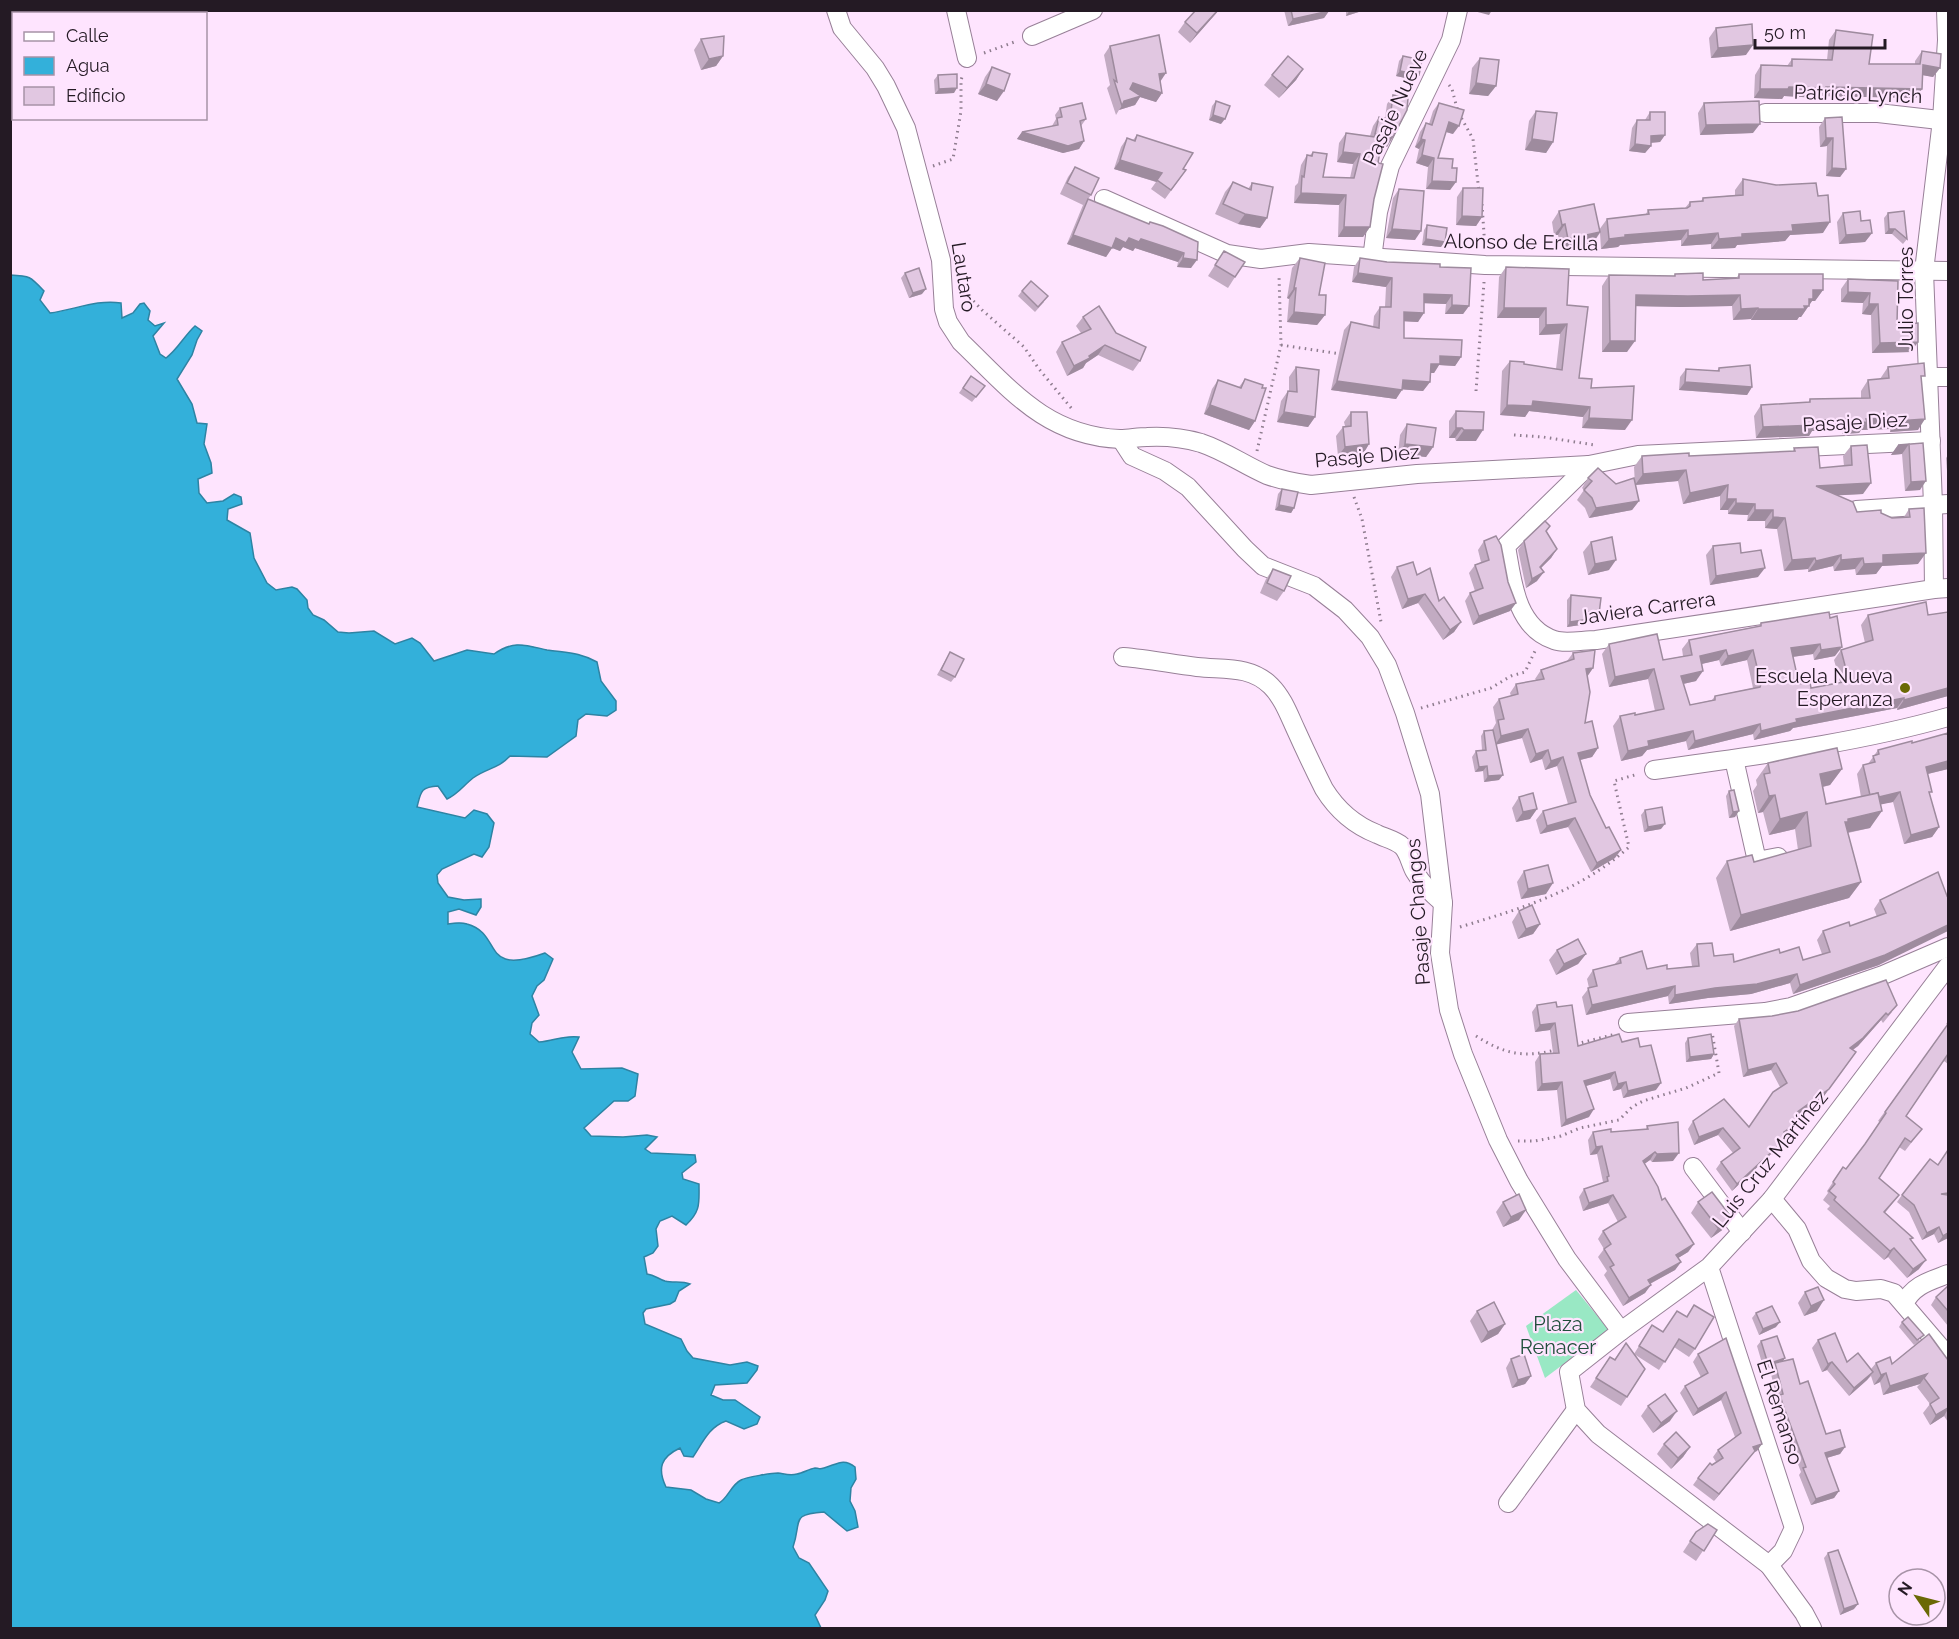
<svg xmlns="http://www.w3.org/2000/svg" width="1959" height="1639" font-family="Raleway,sans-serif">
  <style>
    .green { fill: #99e8c4 }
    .water { fill: #33b0da; stroke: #2e83a3; stroke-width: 1.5 }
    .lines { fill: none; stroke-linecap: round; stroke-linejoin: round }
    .minor-casing { stroke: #988098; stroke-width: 20 }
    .path { stroke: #8f7d8f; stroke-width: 3; stroke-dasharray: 1.5 4.5; stroke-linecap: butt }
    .minor { stroke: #fff; stroke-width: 18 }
    .wall { fill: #c2abc2; fill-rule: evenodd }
    .shaded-wall { fill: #9e8b9e }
    .building { fill: #e1c7e1; stroke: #9e8b9e; stroke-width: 1.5; fill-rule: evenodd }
    .poi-dot { fill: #6a6905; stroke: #fee4fe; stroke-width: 2 }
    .labels { text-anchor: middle; stroke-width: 4.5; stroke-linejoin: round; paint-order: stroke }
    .street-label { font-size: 20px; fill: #241a24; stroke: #fee4fe }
    .poi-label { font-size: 20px; fill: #241a24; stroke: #fee4fe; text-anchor: end }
    .park-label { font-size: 20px; fill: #204e3b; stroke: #fee4fe }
  </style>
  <rect width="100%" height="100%" fill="#fee4fe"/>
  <path class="green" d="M1576,1290L1609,1330L1545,1378L1526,1326Z"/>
  <path class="water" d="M10,275C30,276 30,276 44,291L40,300L50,313C74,310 97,299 121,303L122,318L133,313L140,304L144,303L150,311L148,320L155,326L164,323L153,336L160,354L166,358C178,349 184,336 195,326L202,331L197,340L192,355L177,379L192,404L197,423L207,424L204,444L211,463L212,473L198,479L199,493L207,503L223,501L234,494L241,497L242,504L228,509L227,520L250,533L254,558L267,583L276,590L292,587L297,589L307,600L308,608L313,615L324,620L338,632L349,633L374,631L395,644L412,638L420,643L434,661L467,650L494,654C514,640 525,645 547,650C567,653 579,652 597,662L601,681L616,701V710L607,716L586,714L578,720L576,736L547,757L510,756C498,769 487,768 473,778C464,785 458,794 447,799L438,786C420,787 421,792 417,807L465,818L474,810L487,814L494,823L489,847L482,857L474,854L442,869L437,875L438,883L448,897L464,900L481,899V907L476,915L459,909L448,912V924C454,923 461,922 467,924C504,934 479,977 545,953L553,959L544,980L537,986L532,996L539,1015L532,1023L530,1034L539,1042C554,1041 563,1035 579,1037L572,1052L581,1069L622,1068L638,1074L635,1096L628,1101H614L584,1128L591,1136L623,1137L647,1135L657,1137L645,1149L651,1153L695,1155L696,1162L682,1173L683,1179L699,1184C699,1203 701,1211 686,1225L672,1216L660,1221L656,1229L658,1246L653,1253L644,1257L647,1274C655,1275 658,1279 665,1281C673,1283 682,1281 690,1284L679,1291L675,1301L670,1304L646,1309L643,1313L645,1324L681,1339L687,1351L693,1358L730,1365L747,1362L758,1366L757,1370L747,1383L715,1385L711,1395L723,1400H735L760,1417L757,1424L744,1429L726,1421C709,1427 703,1442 693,1457L684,1456L680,1448C661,1457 657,1468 666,1487L691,1490L706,1499L719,1503C728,1498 731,1485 741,1480C746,1477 773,1473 778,1473C785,1474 790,1476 797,1474C803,1473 809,1469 815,1468C821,1468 818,1470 824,1468C836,1465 843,1457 855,1467L856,1479L851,1488L850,1501L855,1511L858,1527L847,1531L824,1512C790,1514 802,1521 793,1547L799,1558L809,1563L828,1591L825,1600L815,1615L821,1628H11Z"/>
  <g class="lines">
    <defs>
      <g id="minor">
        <path d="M836,10L842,28L875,68L886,86L906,128L941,260L944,309L948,322L961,342C1010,389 1046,436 1120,439C1129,439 1138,437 1147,437C1165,436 1184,438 1201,443C1225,451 1244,465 1267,475C1281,480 1296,483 1311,485L1417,474L1589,465"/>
        <path d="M956,10L967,58"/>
        <path d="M1032,36L1093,10"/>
        <path d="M1765,113H1878L1948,121"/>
        <path d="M1104,199L1227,254L1261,259L1309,253L1485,265L1948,271"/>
        <path d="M1372,259L1378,212L1390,166L1451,40L1458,10"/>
        <path d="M1929,377H1948"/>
        <path d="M1121,439L1132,456L1165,471L1188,487L1245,549L1263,566L1314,586L1345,610L1370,637L1387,665L1405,713L1430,794L1443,903L1440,953L1449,1010L1463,1054L1498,1140L1519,1181L1567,1259L1621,1331"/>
        <path d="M1931,441L1638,455L1589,465L1506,546C1512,579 1515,627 1554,640C1565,644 1583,640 1596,640L1934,589L1948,588"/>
        <path d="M1856,510L1948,504"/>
        <path d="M1934,589L1933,505L1924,271L1942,120L1947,40L1946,10"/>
        <path d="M1123,657C1148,659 1172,664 1197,667C1223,670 1250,665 1271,686C1283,698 1289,715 1296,730C1305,750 1314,769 1324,789C1337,810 1354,825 1377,834C1385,838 1395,840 1402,846C1409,853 1410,863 1415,872C1422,884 1432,894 1443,903"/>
        <path d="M1734,759L1757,861L1778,857"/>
        <path d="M1654,770C1752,756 1853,744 1948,717"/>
        <path d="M1628,1023L1765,1012L1791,1007L1883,975L1948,947"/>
        <path d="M1693,1167L1742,1232"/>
        <path d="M1772,1199L1797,1229L1811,1261L1826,1278L1845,1289L1856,1291L1881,1289L1894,1293L1948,1356"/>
        <path d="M1709,1267L1794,1528L1783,1551L1769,1565L1598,1434L1576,1410L1569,1372L1621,1331L1709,1267L1772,1199L1948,966"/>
        <path d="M1904,1304C1913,1285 1930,1281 1948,1274"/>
        <path d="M1508,1503L1576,1410"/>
        <path d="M1769,1565L1804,1613L1812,1628"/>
      </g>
    </defs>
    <use href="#minor" class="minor-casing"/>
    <g class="path">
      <path d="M984,53L1017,41"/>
      <path d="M1449,85L1452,89L1458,112L1473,139L1479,192"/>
      <path d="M933,166L953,159L961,111V80L963,74"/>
      <path d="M1482,204L1485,249"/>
      <path d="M961,288L982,310L1024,347L1039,369L1072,409"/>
      <path d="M1281,345L1341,354"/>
      <path d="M1476,391L1484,282"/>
      <path d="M1514,435L1543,437L1595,445"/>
      <path d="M1257,451L1281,345L1279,275"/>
      <path d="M1354,497L1362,519L1381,622"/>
      <path d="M1421,708L1491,688L1511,676L1525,672L1535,651"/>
      <path d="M1460,927C1522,908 1579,892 1629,847L1614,781L1638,774"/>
      <path d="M1476,1036C1504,1054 1524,1058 1555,1050"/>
      <path d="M1576,1044L1616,1034"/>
      <path d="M1518,1141H1535L1561,1136L1580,1128L1619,1120L1632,1107L1643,1101L1686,1088L1719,1073L1712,1032"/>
    </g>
    <use href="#minor" class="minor"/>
  </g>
  <g class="wall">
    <path d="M1196,10H1219L1190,43L1178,32L1185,22Z"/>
    <path d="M1284,10H1329V11L1324,18L1288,26Z"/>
    <path d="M1346,10H1365L1346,16Z"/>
    <path d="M1716,28L1746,55L1711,58L1709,38Z"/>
    <path d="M1836,30L1869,64H1915V61L1922,51L1940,68L1933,77L1923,75L1922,89L1916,98L1820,96L1819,98L1784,96L1782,99L1754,98L1755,75L1761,65L1787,66L1792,59L1827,60L1829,40Z"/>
    <path d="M701,39L723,56L716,66L701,70L694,50Z"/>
    <path d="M1110,46L1160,82L1162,93L1156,102L1140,97L1135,105L1119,110L1116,115L1107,88L1110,85L1104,55Z"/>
    <path d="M1403,56L1419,75L1415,80L1396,76L1399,61Z"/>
    <path d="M1480,58L1496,86L1488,96L1469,94L1472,68Z"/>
    <path d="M992,67L997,101L978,94L985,77Z"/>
    <path d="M1303,69L1296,80L1279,98L1264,85L1272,75Z"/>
    <path d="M938,75L954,93L935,94L934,80Z"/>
    <path d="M1393,95L1387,147L1381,145L1370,227L1363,237H1338L1339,205L1294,203L1295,186L1298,183L1301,165L1307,155H1310L1313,152L1323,177L1350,178L1353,164L1337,162L1339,143L1346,133L1370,136L1373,126L1379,117L1385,118L1387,104Z"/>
    <path d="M1216,101L1221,124L1209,120L1212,106Z"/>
    <path d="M1439,103L1453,134L1446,132L1438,158L1452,168L1456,182L1450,190L1426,189L1428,167L1416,163L1419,149L1415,147L1420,132L1426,123L1429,124L1433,111Z"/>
    <path d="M1704,103L1753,133L1700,135L1698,113Z"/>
    <path d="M1060,108L1086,119L1081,126L1084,141L1079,149L1063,153L1017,139L1022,132L1052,126L1056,119L1055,115Z"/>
    <path d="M1536,111L1553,142L1546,153L1525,150L1529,121Z"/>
    <path d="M1650,112L1665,135L1660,142L1651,143V146L1645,153L1629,151L1632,128L1637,120H1645Z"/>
    <path d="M1825,118L1846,169L1840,177L1826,176L1827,146L1820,147L1819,127Z"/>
    <path d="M1137,135L1186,170L1165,199L1151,189L1156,182L1114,169L1121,147L1127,138L1133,140Z"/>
    <path d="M1075,167L1091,195L1088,199L1149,224L1150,222L1198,242L1191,268L1177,267L1178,262L1135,248L1133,251L1123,247L1120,251L1112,248L1106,257L1067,244L1083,205L1060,194L1068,177Z"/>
    <path d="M1743,179L1823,233L1790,235L1785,241L1737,245L1735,248L1711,249V244L1681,246V240L1620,245L1618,247L1601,249L1600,233L1593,243L1561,249L1558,235H1554L1552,222L1559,211L1599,230L1607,219L1646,214L1648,210L1685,208L1690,202L1701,201L1703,198L1735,195V190Z"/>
    <path d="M1233,182L1248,189L1252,183L1267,218L1260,228L1238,224L1215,214L1225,192Z"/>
    <path d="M1463,188L1482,217L1476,226L1456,225L1457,197Z"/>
    <path d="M1399,189L1415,240L1386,238L1393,198Z"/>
    <path d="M1843,213L1861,221L1872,233L1865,242L1839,244L1837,222Z"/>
    <path d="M1888,213L1907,239L1903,244L1892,234H1885L1884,218Z"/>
    <path d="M1427,225L1441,247L1422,245L1424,230Z"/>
    <path d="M1224,251L1235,277L1228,288L1208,276Z"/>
    <path d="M1300,258L1319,295L1325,315L1317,325L1287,322L1289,299L1287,298L1292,268Z"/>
    <path d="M1360,258L1387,262L1440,267L1469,306L1463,314H1445L1446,304L1424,303L1418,322L1404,321V338L1461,357L1455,366L1439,365L1434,373H1430V382L1423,391L1402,389L1396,399L1331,390L1344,330L1351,322L1373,327L1374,316L1380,307H1385L1386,287L1352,282L1354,267Z"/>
    <path d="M1506,267L1567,305L1579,378L1591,388L1625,430L1582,428L1583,417L1529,411L1525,417L1500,415L1502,371L1510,361L1524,364L1556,369L1560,334L1539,335V318H1497L1499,277Z"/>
    <path d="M905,273L922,294L909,298L901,278Z"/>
    <path d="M1675,274L1703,280L1736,279L1739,274L1823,290L1815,301H1812L1801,317H1799L1797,320H1751V319L1733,320L1732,306L1680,307L1636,306L1627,352H1602V286L1609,275L1674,276Z"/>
    <path d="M1848,279L1898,281L1897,324L1911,352L1872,353L1871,315L1862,314L1863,303L1841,302V289Z"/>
    <path d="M1022,291L1044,302L1035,312L1018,296Z"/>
    <path d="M1083,317L1116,333L1140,361L1133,371L1098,355L1086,363L1083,368L1067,376L1056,352L1062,342L1081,333L1076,326Z"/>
    <path d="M1296,367L1315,417L1308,427L1277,422L1281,401L1288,391H1289V377Z"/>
    <path d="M1888,367L1921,381L1918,430L1890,432V429L1861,430L1859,433L1842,434V430L1812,431L1809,436L1756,438L1754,416L1761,405L1808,403L1810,399L1861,398V391L1868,380L1880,379Z"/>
    <path d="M1719,368L1752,387L1747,395L1679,390L1680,377L1686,369L1717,371Z"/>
    <path d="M971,376L985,386L972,402L959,393Z"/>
    <path d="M1245,379L1255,421L1249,430L1204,414L1212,389L1218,380L1239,387Z"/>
    <path d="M1456,411L1476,441H1456L1455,438H1449V421Z"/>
    <path d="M1351,412L1369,444L1363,454L1338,456L1336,436L1343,427L1345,426L1344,422Z"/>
    <path d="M1407,424L1433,447L1426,457L1398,454L1400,435Z"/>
    <path d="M1923,443L1920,490L1905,491L1902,454L1891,455L1898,445Z"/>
    <path d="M1851,446L1863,494L1838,495L1857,512L1881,513L1892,518L1904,517L1909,509L1918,564L1882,566L1876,574L1856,575L1855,569L1834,571L1833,566L1808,572V569L1784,571L1777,529L1765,528V521H1747L1748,515L1728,514V510H1720V496L1683,504L1678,481L1635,485L1634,467L1642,456H1689L1793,451L1794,448L1820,468L1844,466L1843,456Z"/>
    <path d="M1948,455V484L1946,458Z"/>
    <path d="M1588,478L1616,484L1639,501L1632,510L1589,518L1585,508L1577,500L1584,490L1582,488Z"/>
    <path d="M1282,489L1294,508L1291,513L1275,510L1278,494Z"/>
    <path d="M1550,526L1546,532L1557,549L1551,558L1541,568L1537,581L1526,588L1518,550L1524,541Z"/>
    <path d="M1484,541L1508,582L1516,603L1510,611L1473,625L1465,601L1470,593L1475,591L1469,573L1475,565L1481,562L1478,550Z"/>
    <path d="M1591,542L1609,570L1588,575L1583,552Z"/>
    <path d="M1713,546L1741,553L1758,577L1710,585L1706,555Z"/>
    <path d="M1397,567L1417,575L1439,601L1461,622L1454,632L1443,640L1418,603L1402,609L1391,577Z"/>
    <path d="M1273,569L1284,591L1277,601L1260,593L1266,579Z"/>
    <path d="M1571,595L1595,619L1590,618L1587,624L1567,627V600Z"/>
    <path d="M1829,612L1835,656L1814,660L1813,654L1793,657L1799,684L1811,688L1840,682L1834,660L1841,650L1865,643L1861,625L1868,615H1928L1948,612V696L1897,710V708L1793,728L1790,731L1754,740L1753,734L1688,750L1686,741L1647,750L1642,756L1621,761L1613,726L1620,716L1635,715L1655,711L1648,679L1609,687L1602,654L1609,644L1663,660L1683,656L1682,649L1689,640L1758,626L1761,623ZM1719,660L1721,666L1747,660L1753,688L1715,696L1712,700L1690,705L1683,684L1696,681L1701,664Z"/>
    <path d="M950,652L955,677L951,682L937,675Z"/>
    <path d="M1573,653L1593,668L1587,676L1585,723L1598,748L1592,757L1580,760L1590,795L1615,858L1591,872L1568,827L1540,834L1536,820L1543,811L1568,804L1557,766L1545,770L1542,759L1530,763L1522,738L1496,744L1499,780L1484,782L1483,771L1475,772L1472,757L1476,751L1482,750L1481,736L1484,731L1492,730L1496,723L1493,707L1499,699L1511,696L1510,693L1516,684L1536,680L1535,679L1541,670L1567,661Z"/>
    <path d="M1912,743L1948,769L1928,774L1930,795L1939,827L1932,837L1904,844L1893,802L1880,804L1870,828L1848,833L1861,882L1849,898L1730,931L1716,878L1727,861L1754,862L1798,850L1795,829L1769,835L1763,812L1758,813L1753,791L1757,785L1756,780L1768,763L1842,769L1830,785L1823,787L1826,804L1861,797L1857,774L1863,765L1868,764L1878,750Z"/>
    <path d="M1729,791L1735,817L1729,818L1726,796Z"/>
    <path d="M1519,797L1537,809L1530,819L1516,822L1512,808Z"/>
    <path d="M1645,810L1661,829L1644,832L1641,815Z"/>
    <path d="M1524,871L1546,894L1521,899L1517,882Z"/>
    <path d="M1938,872L1879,965L1793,994L1790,983L1751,994L1708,998L1669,1004L1668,996L1586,1015L1582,997L1589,988L1587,979L1593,970L1614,965L1620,958L1647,969H1667L1692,966L1690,953L1697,944L1714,956L1734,962L1780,953L1803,960L1822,954L1817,940L1823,931L1850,926L1877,917L1874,909L1880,900Z"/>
    <path d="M1519,911L1540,924L1533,934L1518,939L1512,922Z"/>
    <path d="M1557,950L1586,954L1578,964L1556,975L1549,960Z"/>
    <path d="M1537,1005L1557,1007L1578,1046L1622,1042L1640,1047L1656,1090L1623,1098L1621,1089L1613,1091L1610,1079L1586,1086L1589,1117L1561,1127L1557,1090L1537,1091L1535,1062L1540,1054L1553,1053L1550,1030L1535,1032L1532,1012Z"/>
    <path d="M1892,1012L1883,1023L1881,1020L1858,1046L1853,1050L1824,1096L1797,1115L1796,1127L1787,1134L1783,1142L1773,1155L1771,1154L1732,1191L1716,1169L1721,1162L1733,1153L1718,1135L1694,1145L1688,1129L1693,1121L1749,1127L1780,1087L1771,1070L1743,1077L1734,1026L1739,1019Z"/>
    <path d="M1948,1021V1064L1944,1061L1942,1063L1906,1116L1915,1138L1905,1151L1899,1147L1879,1178L1899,1195L1885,1213L1911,1241L1919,1269L1907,1278L1888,1257L1884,1260L1827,1209L1830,1206L1823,1200L1828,1193L1827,1191L1843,1167L1846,1169L1862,1148L1880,1122L1878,1121L1948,1025L1946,1024Z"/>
    <path d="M1688,1038L1714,1054L1711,1059L1686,1062L1685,1043Z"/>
    <path d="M1647,1126L1673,1161L1652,1162L1650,1160L1644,1164L1662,1200L1694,1244L1688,1252L1678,1258L1681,1262L1675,1270L1650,1284L1645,1293L1623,1306L1604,1275L1607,1271L1598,1257L1604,1249L1598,1239L1603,1231L1618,1222L1608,1203L1583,1211L1579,1197L1584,1189L1602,1183L1603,1182L1597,1154L1590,1155L1588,1140L1593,1132H1611L1646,1129Z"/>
    <path d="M1948,1150V1238L1938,1243L1934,1234L1922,1240L1909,1212L1897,1202L1902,1195L1938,1165Z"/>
    <path d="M1503,1202L1519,1220L1503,1227L1496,1212Z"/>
    <path d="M1698,1202L1725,1228L1711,1238L1691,1213Z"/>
    <path d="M1948,1286V1326L1931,1305L1936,1297Z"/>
    <path d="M1805,1292L1817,1311L1804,1316L1798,1303Z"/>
    <path d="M1694,1305L1695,1349L1689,1357L1674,1347L1659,1370L1634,1354L1645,1369L1621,1406L1590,1387L1610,1357L1614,1360L1626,1343L1634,1354L1652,1325L1663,1332L1686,1317Z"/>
    <path d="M1477,1311L1505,1324L1498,1334L1481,1343L1470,1321Z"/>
    <path d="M1756,1313L1776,1327L1759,1335L1752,1318Z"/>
    <path d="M1902,1322L1920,1341L1914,1345L1899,1327Z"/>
    <path d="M1726,1338L1757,1451L1754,1452L1714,1501L1693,1485L1698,1478L1712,1465L1716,1462L1713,1457L1718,1450L1735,1437L1721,1400L1693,1416L1680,1393L1685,1386L1701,1377L1693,1362L1698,1354Z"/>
    <path d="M1818,1340L1847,1362L1871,1369L1876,1363L1892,1364L1948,1360V1422L1944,1416L1930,1425L1923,1413L1930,1404L1917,1387L1920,1384L1883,1395L1880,1382L1874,1385L1871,1376L1867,1380L1849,1396L1827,1370L1822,1372L1812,1348Z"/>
    <path d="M1761,1341L1785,1358L1783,1361L1800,1384L1826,1434L1845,1447L1840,1454L1826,1458L1839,1491L1834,1498L1811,1505L1799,1475L1801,1472L1778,1412L1776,1402L1777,1399L1770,1370L1773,1366L1764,1370L1757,1346Z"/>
    <path d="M1511,1359L1531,1376L1525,1384L1512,1388L1506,1368Z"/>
    <path d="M1648,1406L1670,1421L1653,1433L1641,1416Z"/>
    <path d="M1664,1444L1690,1447L1683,1457L1671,1469L1657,1454Z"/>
    <path d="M1717,1530L1696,1561L1683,1552L1696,1532Z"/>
    <path d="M1828,1553L1854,1609L1840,1615L1824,1558Z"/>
  </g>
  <g class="shaded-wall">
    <path d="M1218,10H1219L1190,43L1197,33Z"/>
    <path d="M1350,10H1365L1346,16Z"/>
    <path d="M1470,10H1492L1489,15Z"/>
    <path d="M1329,11L1324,18L1288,26L1293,19Z"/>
    <path d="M1753,45L1746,55L1711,58L1718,48Z"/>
    <path d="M723,56L716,66L701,70L709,59Z"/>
    <path d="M1923,65L1940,68L1933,77L1916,74Z"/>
    <path d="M1303,69L1296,80L1279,98L1287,88Z"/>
    <path d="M1400,71L1419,75L1415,80L1396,76Z"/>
    <path d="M1166,73L1160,82L1159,74Z"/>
    <path d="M1133,83L1162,93L1156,102L1140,97L1135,105L1119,110L1122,106L1126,92Z"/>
    <path d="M1476,83L1496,86L1488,96L1469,94Z"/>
    <path d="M986,84L1004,91L997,101L978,94Z"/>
    <path d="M1789,87H1826L1922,89L1916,98L1820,96L1819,98L1784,96L1782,99L1754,98L1760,89Z"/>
    <path d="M957,88L954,93L935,94L939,89Z"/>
    <path d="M1213,115L1225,119L1221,124L1209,120Z"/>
    <path d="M1449,122L1459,126L1453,134L1443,131Z"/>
    <path d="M1760,124L1753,133L1700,135L1706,125Z"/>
    <path d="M1022,132L1084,141L1079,149L1063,153L1017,139Z"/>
    <path d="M1375,134L1393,137L1387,147L1369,143Z"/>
    <path d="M1665,135L1660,142L1646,143L1651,136Z"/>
    <path d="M1826,138H1833L1827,146L1820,147Z"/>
    <path d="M1421,139L1425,140L1419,149L1415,147Z"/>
    <path d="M1532,139L1553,142L1546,153L1525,150Z"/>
    <path d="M1635,144L1651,146L1645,153L1629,151Z"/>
    <path d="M1343,152L1360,154L1353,164L1337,162Z"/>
    <path d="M1422,155L1434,158L1428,167L1416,163Z"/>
    <path d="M1120,160L1162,173L1157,182L1114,169Z"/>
    <path d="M1832,168L1846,169L1840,177L1826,176Z"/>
    <path d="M1432,181L1456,182L1450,190L1426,189Z"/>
    <path d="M1301,193L1346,195L1339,205L1294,203Z"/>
    <path d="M1245,214L1267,218L1260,228L1238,224Z"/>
    <path d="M1462,216L1482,217L1476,226L1456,225Z"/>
    <path d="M1830,222L1823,233L1790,235L1785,241L1737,245L1735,248L1711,249L1719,239L1792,225Z"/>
    <path d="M1565,224L1558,235H1554L1562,225Z"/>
    <path d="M1344,227H1370L1363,237H1338Z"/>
    <path d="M1392,229L1421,231L1415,240L1386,238Z"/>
    <path d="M1889,229H1895L1892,234H1885Z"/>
    <path d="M1688,230L1681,240L1620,245L1618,247L1601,249L1609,239L1625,235Z"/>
    <path d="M1600,232L1593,243L1561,249L1568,239Z"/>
    <path d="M1718,233L1711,244L1681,246L1688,236Z"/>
    <path d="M1872,233L1865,242L1839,244L1846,235Z"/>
    <path d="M1073,235L1112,248L1106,257L1067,244Z"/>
    <path d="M1116,238H1129L1141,239L1184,253L1178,262L1135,248L1133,251L1123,247L1120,251L1110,247Z"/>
    <path d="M1426,239L1445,242L1441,247L1422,245Z"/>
    <path d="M1183,258L1197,260L1191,268L1177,267Z"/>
    <path d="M1358,273L1392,278L1386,287L1352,282Z"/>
    <path d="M1294,288H1296L1289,299L1287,298Z"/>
    <path d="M926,289L922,294L909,298L913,293Z"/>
    <path d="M1813,290H1823L1815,301H1812L1801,317H1799L1797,320H1751L1758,309Z"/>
    <path d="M1848,292L1870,293L1863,303L1841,302Z"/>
    <path d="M1424,294L1452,295L1446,304L1418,303Z"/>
    <path d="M1636,295H1740L1732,306L1680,307L1628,306Z"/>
    <path d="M1869,304H1878L1871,315L1862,314Z"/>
    <path d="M1452,305L1469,306L1463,314H1445Z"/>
    <path d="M1504,308H1546L1539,318H1497Z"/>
    <path d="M1758,308L1751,319L1733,320L1741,309Z"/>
    <path d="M1294,312L1325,315L1317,325L1287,322Z"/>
    <path d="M1404,312L1424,313L1418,322L1398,321Z"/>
    <path d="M1567,324L1560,334L1539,335L1546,325Z"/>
    <path d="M1610,341H1635L1627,352H1602Z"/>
    <path d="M1918,342L1911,352L1872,353L1880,343Z"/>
    <path d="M1105,345L1098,355L1086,363L1083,368L1067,376L1074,366Z"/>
    <path d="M1440,356L1461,357L1455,366L1439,365L1434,373H1425L1431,364Z"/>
    <path d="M1403,380L1430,382L1423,391L1397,389Z"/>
    <path d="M1337,381L1402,390L1396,399L1331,390Z"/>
    <path d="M1685,382L1752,387L1747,395L1679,390Z"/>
    <path d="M1533,401L1590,407L1583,417L1529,411L1525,417L1500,415L1507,405Z"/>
    <path d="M1210,405L1255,421L1249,430L1204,414Z"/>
    <path d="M1284,412L1315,417L1308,427L1277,422Z"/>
    <path d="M1589,418L1632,420L1625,430L1582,428Z"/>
    <path d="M1897,418L1890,429L1861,430L1859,433L1842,434L1850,423L1866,419Z"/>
    <path d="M1850,419L1842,430L1812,431L1809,436L1756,438L1763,427L1817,420Z"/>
    <path d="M1925,419L1918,430L1890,432L1897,421Z"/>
    <path d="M1456,428H1462L1455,438H1449Z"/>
    <path d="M1464,430H1483L1476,441H1456Z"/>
    <path d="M1369,444L1363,454L1338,456L1345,447Z"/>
    <path d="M1405,444L1433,447L1426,457L1398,454Z"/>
    <path d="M1909,444L1902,454L1891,455L1898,445Z"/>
    <path d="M1686,470L1678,481L1635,485L1643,474Z"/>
    <path d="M1926,481L1920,490L1905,491L1911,482Z"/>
    <path d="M1871,483L1863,494L1809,497L1816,486Z"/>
    <path d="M1728,485L1720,496L1683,504L1690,493Z"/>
    <path d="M1727,499H1736L1728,510H1720Z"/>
    <path d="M1639,501L1632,510L1589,518L1596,508Z"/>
    <path d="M1736,503L1755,504L1748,515L1728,514Z"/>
    <path d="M1279,505L1294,508L1291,513L1275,510Z"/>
    <path d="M1755,510H1773L1765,521H1747Z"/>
    <path d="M1773,517L1785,518L1777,529L1765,528Z"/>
    <path d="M1557,549L1551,558L1534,575L1540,567Z"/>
    <path d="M1926,553L1918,564L1882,566L1876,574L1856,575L1864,564L1883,555Z"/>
    <path d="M1841,555L1833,566L1808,572L1816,561Z"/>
    <path d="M1815,558L1808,569L1784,571L1792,560Z"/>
    <path d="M1863,558L1855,569L1834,571L1841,560Z"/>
    <path d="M1616,560L1609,570L1588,575L1595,564Z"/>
    <path d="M1765,568L1758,577L1710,585L1716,576Z"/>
    <path d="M1544,572L1537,581L1526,588L1532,579Z"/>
    <path d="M1425,594L1418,603L1402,609L1408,599Z"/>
    <path d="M1516,603L1510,611L1473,625L1479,616Z"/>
    <path d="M1589,612L1599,614L1595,619L1586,618Z"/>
    <path d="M1590,619L1587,624L1567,627L1570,622Z"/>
    <path d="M1461,622L1454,632L1443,640L1450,630Z"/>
    <path d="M1820,644L1813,654L1784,658L1791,648Z"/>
    <path d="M1842,647L1835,656L1814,660L1821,650Z"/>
    <path d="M1726,650L1719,660L1693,666L1700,656Z"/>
    <path d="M1753,650L1747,660L1721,666L1728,656Z"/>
    <path d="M1593,668L1587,677L1586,669Z"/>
    <path d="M1654,669L1648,679L1609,687L1615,677Z"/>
    <path d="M1703,671L1696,681L1674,686L1681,676Z"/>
    <path d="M1948,688V696L1897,710L1904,700Z"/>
    <path d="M1904,698L1897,708L1793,728L1790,731L1754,740L1761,731L1796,719Z"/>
    <path d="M1760,724L1753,734L1688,750L1695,741Z"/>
    <path d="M1528,729L1522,738L1495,745L1501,736Z"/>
    <path d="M1693,731L1686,741L1647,750L1642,756L1621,761L1628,751L1648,741Z"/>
    <path d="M1598,748L1592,757L1572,762L1578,753Z"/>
    <path d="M1548,750L1542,759L1530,763L1536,754Z"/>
    <path d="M1563,757L1557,766L1545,770L1551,761Z"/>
    <path d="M1948,761V769L1919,776L1926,767Z"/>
    <path d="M1487,766L1483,771L1475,772L1479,767Z"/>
    <path d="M1842,769L1830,785L1808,790L1820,774Z"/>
    <path d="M1503,775L1499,780L1484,782L1488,776Z"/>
    <path d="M1900,792L1893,802L1864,808L1871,798Z"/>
    <path d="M1775,795L1763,812L1758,813L1769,796Z"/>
    <path d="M1537,809L1530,819L1516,822L1523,812Z"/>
    <path d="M1739,811L1735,817L1729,818L1733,812Z"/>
    <path d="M1882,811L1870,828L1840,834L1833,839L1848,819Z"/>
    <path d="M1807,812L1795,829L1769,835L1780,819Z"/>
    <path d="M1575,818L1568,827L1540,834L1547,826Z"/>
    <path d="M1665,824L1661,829L1644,832L1648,827Z"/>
    <path d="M1939,827L1932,837L1904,844L1911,835Z"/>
    <path d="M1621,850L1615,858L1591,872L1597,863Z"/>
    <path d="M1861,882L1849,898L1730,931L1741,915Z"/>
    <path d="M1553,883L1546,894L1521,899L1528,889Z"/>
    <path d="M1540,924L1533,934L1518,939L1526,929Z"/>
    <path d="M1948,925V931L1879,965L1793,994L1800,985Z"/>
    <path d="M1586,954L1578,964L1556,975L1564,964Z"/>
    <path d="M1797,974L1790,983L1751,994L1708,998L1669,1004L1675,995Z"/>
    <path d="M1675,986L1668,996L1586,1015L1592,1005Z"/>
    <path d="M1886,1013L1881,1020L1858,1046L1845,1055L1850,1048Z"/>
    <path d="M1555,1023L1550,1030L1535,1032L1540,1025Z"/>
    <path d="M1856,1052L1824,1096L1791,1120L1796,1113Z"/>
    <path d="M1714,1054L1711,1059L1686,1062L1690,1057Z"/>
    <path d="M1776,1063L1771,1070L1743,1077L1748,1070Z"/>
    <path d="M1615,1072L1610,1079L1579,1088L1584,1081Z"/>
    <path d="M1562,1082L1557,1090L1537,1091L1542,1084Z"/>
    <path d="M1626,1082L1621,1089L1613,1091L1618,1084Z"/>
    <path d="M1661,1083L1656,1090L1623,1098L1628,1091Z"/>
    <path d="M1594,1109L1589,1117L1561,1127L1566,1120Z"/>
    <path d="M1801,1120L1796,1127L1779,1139L1784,1132Z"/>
    <path d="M1723,1128L1718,1135L1694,1145L1699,1137Z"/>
    <path d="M1602,1146L1597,1154L1590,1155L1596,1147Z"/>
    <path d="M1777,1147L1771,1154L1732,1191L1737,1184Z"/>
    <path d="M1655,1152L1650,1160L1637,1169L1643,1161Z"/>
    <path d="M1679,1153L1673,1161L1652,1162L1657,1154Z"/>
    <path d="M1613,1195L1608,1203L1583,1211L1589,1203Z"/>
    <path d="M1526,1210L1519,1220L1503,1227L1511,1217Z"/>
    <path d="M1732,1218L1725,1228L1711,1238L1718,1228Z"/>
    <path d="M1939,1227L1934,1234L1922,1240L1927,1233Z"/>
    <path d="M1948,1233V1238L1938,1243L1943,1236Z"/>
    <path d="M1694,1244L1688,1252L1670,1263L1676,1255Z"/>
    <path d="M1894,1248L1888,1257L1884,1260L1890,1251Z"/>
    <path d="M1926,1260L1919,1269L1907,1278L1913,1269Z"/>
    <path d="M1681,1262L1675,1270L1642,1288L1648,1280Z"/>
    <path d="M1651,1285L1645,1293L1623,1306L1629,1298Z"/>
    <path d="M1824,1300L1817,1311L1804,1316L1811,1306Z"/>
    <path d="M1780,1322L1776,1327L1759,1335L1763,1329Z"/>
    <path d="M1505,1324L1498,1334L1481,1343L1488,1332Z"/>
    <path d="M1785,1358L1781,1364L1775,1363L1773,1366L1764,1370L1768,1364Z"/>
    <path d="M1832,1362L1827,1370L1822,1372L1828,1364Z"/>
    <path d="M1873,1372L1867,1380L1849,1396L1854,1388Z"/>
    <path d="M1886,1373L1880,1382L1874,1385L1881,1375Z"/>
    <path d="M1927,1374L1920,1384L1883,1395L1890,1386Z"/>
    <path d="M1531,1376L1525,1384L1512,1388L1518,1380Z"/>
    <path d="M1726,1392L1721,1400L1693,1416L1698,1409Z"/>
    <path d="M1948,1408V1409L1944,1416L1930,1425L1936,1415Z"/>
    <path d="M1677,1411L1670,1421L1653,1433L1661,1423Z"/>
    <path d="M1762,1444L1757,1451L1754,1452L1714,1501L1753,1447Z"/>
    <path d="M1690,1447L1683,1457L1671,1469L1678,1458Z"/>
    <path d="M1845,1447L1840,1454L1820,1460L1825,1453Z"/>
    <path d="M1839,1491L1834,1498L1811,1505L1816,1499Z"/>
    <path d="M1858,1604L1854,1609L1840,1615L1844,1609Z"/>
  </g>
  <g class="building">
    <path d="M1196,10H1218L1197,33L1185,22Z"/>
    <path d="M1291,10H1329V11L1293,19Z"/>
    <path d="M1752,24L1753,45L1718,48L1716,28Z"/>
    <path d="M1836,30L1873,35L1869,64H1920L1922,51L1941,54L1940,68L1923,65L1922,89L1826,87V88L1789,87L1788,89H1760L1761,65L1792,66V59L1832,60Z"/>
    <path d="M1159,35L1166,73L1159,74L1162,93L1133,83L1130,89L1141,96L1124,101L1122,106L1114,80L1117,82L1110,46Z"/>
    <path d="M724,36L723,56L709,59L701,39Z"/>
    <path d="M1288,56L1303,69L1287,88L1272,75Z"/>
    <path d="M1403,56L1422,60L1419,75L1400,71Z"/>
    <path d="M1480,58L1499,60L1496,86L1476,83Z"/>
    <path d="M992,67L1010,74L1004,91L986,84Z"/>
    <path d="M957,74V88L939,89L938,75Z"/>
    <path d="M1393,95L1408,98L1407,110L1393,137L1375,134L1379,117L1390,119Z"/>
    <path d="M1216,101L1230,106L1225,119L1213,115Z"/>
    <path d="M1759,101L1760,124L1706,125L1704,103Z"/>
    <path d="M1082,103L1086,119L1080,121L1084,141L1068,146L1022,132L1058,125L1057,118L1062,117L1060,108Z"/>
    <path d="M1439,103L1464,110L1459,126L1449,122L1438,158L1453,159L1452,168H1457L1456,182L1432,181L1434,158L1422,155L1425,140L1421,139L1426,123L1432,125Z"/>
    <path d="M1536,111L1557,113L1553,142L1532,139Z"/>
    <path d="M1650,112H1665V135L1651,136V146L1635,144L1637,120H1650Z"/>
    <path d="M1842,117L1846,169L1832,168L1833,138H1826L1825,118Z"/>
    <path d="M1346,133L1382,138L1378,163L1383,164L1374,199L1370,227H1344L1346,195L1301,193L1302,176L1304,177L1307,155L1312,156L1313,152L1327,154L1323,177L1354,178L1360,154L1343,152Z"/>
    <path d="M1137,135L1193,153L1183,169L1186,170L1171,190L1157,180L1162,173L1120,160L1127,138L1135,141Z"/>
    <path d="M1075,167L1099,178L1091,195L1067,183Z"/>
    <path d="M1743,179L1776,185L1816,183L1818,196L1828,195L1830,222L1792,225L1793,231L1742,234V237L1719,239L1718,233L1688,236V230L1625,235V237L1609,239L1607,219L1649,214L1648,210L1687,208L1690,206V202L1703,201V198L1743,195Z"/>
    <path d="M1233,182L1251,190L1252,183L1273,187L1267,218L1245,214L1223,204Z"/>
    <path d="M1463,188H1483L1482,217L1462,216Z"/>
    <path d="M1399,189L1424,191L1421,231L1392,229Z"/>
    <path d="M1088,199L1149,224L1150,222L1163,226L1198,242L1197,260L1183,258L1184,253L1141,239L1139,242L1129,238L1126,243L1116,238L1112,248L1073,235Z"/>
    <path d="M1594,204L1600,232L1568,239L1565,224L1562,225L1559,211Z"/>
    <path d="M1860,211L1861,221L1870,220L1872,233L1846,235L1843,213Z"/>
    <path d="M1904,211L1907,239L1895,229H1889L1888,213Z"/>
    <path d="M1427,225L1447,228L1445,242L1426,239Z"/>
    <path d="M1224,251L1245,262L1235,277L1215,265Z"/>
    <path d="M1300,258L1325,263L1319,295H1326L1325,315L1294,312L1296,288H1294Z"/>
    <path d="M1360,258L1387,262L1440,264V267L1471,268L1469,306L1452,305V295L1424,294V313L1404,312V338L1462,340L1461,357L1440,356V364H1431L1430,382L1403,380L1402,390L1337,381L1351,322L1379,328L1380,307H1391L1392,278L1358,273Z"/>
    <path d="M1506,267L1569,269L1567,305L1588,307L1579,378L1592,379L1591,388L1634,386L1632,420L1589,418L1590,407L1533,401L1532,406L1507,405L1510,361L1524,362V364L1562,370L1567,324L1546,325V308H1504Z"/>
    <path d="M919,268L926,289L913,293L905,273Z"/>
    <path d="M1703,273V280L1739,278V274H1823V290H1813V299H1809V306H1804L1805,309H1758V308L1741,309L1740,295L1688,296L1636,295L1635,341H1610L1609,275L1675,276V274Z"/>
    <path d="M1848,279L1898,281L1897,324L1918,323V342L1880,343L1878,304H1869L1870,293L1848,292Z"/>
    <path d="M1031,281L1048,296L1038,307L1022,291Z"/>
    <path d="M1099,306L1116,333L1146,347L1140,361L1105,345L1089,356L1090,358L1074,366L1062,342L1091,329L1083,317Z"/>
    <path d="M1924,363L1925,376H1921L1925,419L1897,421V418L1866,419L1867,422L1850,423V419L1817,420V425L1763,427L1761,405L1810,402V399L1870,398L1868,380L1889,378L1888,367Z"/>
    <path d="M1750,365L1752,387L1685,382L1686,369L1719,371V368Z"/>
    <path d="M1296,367L1319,370L1315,417L1284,412L1288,391L1297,392Z"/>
    <path d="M971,376L985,386L976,397L963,388Z"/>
    <path d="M1245,379L1263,385L1262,388H1266L1255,421L1210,405L1218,380L1241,388Z"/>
    <path d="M1456,411L1484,412L1483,430H1464L1462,428H1456Z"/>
    <path d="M1351,412H1367L1369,444L1345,447L1343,427L1351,426Z"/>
    <path d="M1407,424L1436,428L1433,447L1405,444Z"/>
    <path d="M1923,443L1926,481L1911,482L1909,444L1898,445Z"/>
    <path d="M1867,445L1871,483L1816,486L1853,502L1857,512L1881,510V513L1892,518L1910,517L1909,509L1924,508L1926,553L1883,555V563L1864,564L1863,558L1841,560V555L1816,561L1815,558L1792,560L1785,518L1773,517V510H1755V504L1736,503V499H1727L1728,485L1690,493L1686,470L1643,474L1642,456L1689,453V456L1795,451L1794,448L1818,447L1820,468L1852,465L1851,446Z"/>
    <path d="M1598,468L1616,484L1634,478L1639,501L1596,508L1592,498L1584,490L1592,481L1588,478Z"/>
    <path d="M1282,489L1298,492L1294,508L1279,505Z"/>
    <path d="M1545,521L1550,526L1546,531L1557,549L1540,567L1544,572L1532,579L1524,541Z"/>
    <path d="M1496,536L1501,545L1508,582L1516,603L1479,616L1470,593L1483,588L1475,565L1489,560L1484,541Z"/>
    <path d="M1612,537L1616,560L1595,564L1591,542Z"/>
    <path d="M1740,543L1741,553L1761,550L1765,568L1716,576L1713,546Z"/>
    <path d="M1413,562L1417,575L1430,568L1439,601L1444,597L1461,622L1450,630L1425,594L1408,599L1397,567Z"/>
    <path d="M1273,569L1291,576L1284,591L1267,583Z"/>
    <path d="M1571,595L1601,598L1599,614L1589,612L1590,619L1570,622Z"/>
    <path d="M1926,602L1928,615L1948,612V688L1904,700V698L1796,719L1797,722L1761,731L1760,724L1695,741L1693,731L1648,741L1649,746L1628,751L1620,716L1635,713V715L1664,709L1654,669L1615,677L1609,644L1657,634L1663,660L1692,655L1689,640L1761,626V623L1829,612L1830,618L1837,616L1842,647L1821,650L1820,644L1791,648L1799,684L1810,682L1811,688L1849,681L1841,650L1873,640L1868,615ZM1726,650L1728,656L1753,650L1761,684L1760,687L1715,696V700L1690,705L1681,676L1703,671L1700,656Z"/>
    <path d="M1595,650L1593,668L1586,669L1590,692L1585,723L1592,721L1598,748L1578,753L1590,795L1606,828L1609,827L1621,850L1597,863L1575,818L1547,826L1543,811L1576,802L1563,757L1551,761L1548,750L1536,754L1528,729L1501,736L1498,720L1504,719L1499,699L1518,694L1516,684L1544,679L1541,670L1574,659L1573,653Z"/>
    <path d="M950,652L964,659L955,677L941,670Z"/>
    <path d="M1493,730L1503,775L1488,776L1487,766L1479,767L1476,751L1486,750L1484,731Z"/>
    <path d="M1948,733V761L1926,767L1932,792H1929L1939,827L1911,835L1900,792L1879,797L1878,793L1870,795L1863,765L1875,762L1873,756L1879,754L1878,750L1912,741V743Z"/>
    <path d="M1837,748L1842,769L1820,774L1826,804L1878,793L1882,811L1848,819V822H1845L1861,882L1741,915L1727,861L1752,855L1754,862L1811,846L1807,812L1780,819L1775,795L1769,796L1764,774L1770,773L1768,763Z"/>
    <path d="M1734,790L1739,811L1733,812L1729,791Z"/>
    <path d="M1533,793L1537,809L1523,812L1519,797Z"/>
    <path d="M1662,807L1665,824L1648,827L1645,810Z"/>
    <path d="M1548,865L1553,883L1528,889L1524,871Z"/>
    <path d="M1938,872L1947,896L1948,895V925L1885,955L1800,985L1797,974L1757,984L1715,988L1675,995V986L1592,1005L1588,988L1597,986L1593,970L1621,963L1620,958L1642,951L1647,969L1667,965V969L1699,966L1697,944L1712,943L1714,956L1733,954L1734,962L1779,949L1780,953L1799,947L1803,960L1830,952L1823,931L1849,922L1850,926L1886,913L1880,900Z"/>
    <path d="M1532,905L1540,924L1526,929L1519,911Z"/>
    <path d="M1578,939L1586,954L1564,964L1557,950Z"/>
    <path d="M1886,980L1897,1005L1888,1015L1886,1013L1863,1038L1850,1048L1856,1052L1829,1089L1796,1113L1801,1120L1784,1132L1788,1135L1778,1148L1777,1147L1737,1184L1721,1162L1740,1148L1723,1128L1699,1137L1693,1121L1724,1099L1749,1127L1773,1092L1787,1083L1776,1063L1748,1070L1739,1019L1772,1016L1798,1011Z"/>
    <path d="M1556,1002L1557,1007L1572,1005L1578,1046L1619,1034L1622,1042L1638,1038L1640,1047L1651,1045L1661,1083L1628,1091L1626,1082L1618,1084L1615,1072L1584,1081L1594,1109L1566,1120L1562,1082L1542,1084L1540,1054L1559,1053L1555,1023L1540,1025L1537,1005Z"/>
    <path d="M1948,1024V1054L1906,1116L1922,1129L1911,1142L1905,1138L1879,1178L1899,1195L1884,1212L1913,1238L1910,1239L1926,1260L1913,1269L1894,1248L1890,1251L1834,1200L1836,1197L1829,1191L1835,1184L1833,1182L1843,1167L1846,1169L1865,1144L1886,1113L1885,1112Z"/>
    <path d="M1711,1034L1714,1054L1690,1057L1688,1038Z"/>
    <path d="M1678,1122L1679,1153L1657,1154L1655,1152L1643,1161L1658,1187L1662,1200L1665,1198L1694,1244L1676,1255L1681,1262L1648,1280L1651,1285L1629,1298L1610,1267L1614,1265L1604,1249L1611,1244L1603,1231L1626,1217L1613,1195L1589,1203L1584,1189L1608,1181L1607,1177L1609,1176L1602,1146L1596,1147L1593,1132L1611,1129V1132L1648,1129L1647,1126Z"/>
    <path d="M1948,1150V1193L1941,1194L1948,1195V1233L1943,1236L1939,1227L1927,1233L1914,1205L1902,1195L1930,1159L1938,1165Z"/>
    <path d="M1712,1192L1732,1218L1718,1228L1698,1202Z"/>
    <path d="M1519,1194L1526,1210L1511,1217L1503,1202Z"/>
    <path d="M1948,1286V1311L1936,1297Z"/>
    <path d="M1818,1287L1824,1300L1811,1306L1805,1292Z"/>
    <path d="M1494,1302L1505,1324L1488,1332L1477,1311Z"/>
    <path d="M1694,1305L1714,1317L1695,1349L1679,1339L1665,1362L1639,1346L1652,1325L1663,1332L1677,1311L1687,1317Z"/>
    <path d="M1772,1306L1780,1322L1763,1329L1756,1313Z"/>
    <path d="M1908,1317L1924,1335L1917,1340L1902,1322Z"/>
    <path d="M1835,1333L1847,1362L1858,1353L1873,1372L1854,1388L1832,1362L1828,1364L1818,1340Z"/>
    <path d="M1929,1334L1948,1360V1408L1936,1415L1930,1404L1939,1398L1924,1378L1927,1374L1890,1386L1886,1373L1881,1375L1876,1363L1890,1357L1892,1364Z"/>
    <path d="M1777,1336L1785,1358L1768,1364L1761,1341Z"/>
    <path d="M1726,1338L1762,1444L1753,1447L1755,1451L1719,1494L1698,1478L1710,1463L1712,1465L1723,1458L1718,1450L1741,1433L1726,1392L1698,1409L1685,1386L1708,1373L1698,1354Z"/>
    <path d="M1626,1343L1645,1369L1627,1397L1596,1378L1610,1357L1615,1360Z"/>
    <path d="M1524,1354L1531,1376L1518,1380L1511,1359Z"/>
    <path d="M1793,1359L1800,1384L1808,1381L1826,1434L1840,1430L1845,1447L1825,1453L1839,1491L1816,1499L1803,1468L1806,1467L1783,1405L1780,1395L1783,1394L1775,1363Z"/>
    <path d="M1665,1394L1677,1411L1661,1423L1648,1406Z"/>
    <path d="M1676,1432L1690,1447L1678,1458L1664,1444Z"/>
    <path d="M1708,1524L1717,1530L1704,1551L1690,1541L1696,1532Z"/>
    <path d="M1838,1550L1858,1604L1844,1609L1828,1553Z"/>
  </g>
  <circle class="poi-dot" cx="1905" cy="688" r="6"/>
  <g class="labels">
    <g class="street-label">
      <text transform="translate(1858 94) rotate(2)" y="7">Patricio Lynch</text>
      <text transform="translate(1395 107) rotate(-65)" y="7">Pasaje Nueve</text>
      <text transform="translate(1521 242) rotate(1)" y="7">Alonso de Ercilla</text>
      <text transform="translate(964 277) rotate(81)" y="7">Lautaro</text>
      <text transform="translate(1906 299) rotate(-90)" y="7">Julio Torres</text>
      <text transform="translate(1855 422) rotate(-3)" y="7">Pasaje Diez</text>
      <text transform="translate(1367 456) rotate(-5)" y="7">Pasaje Diez</text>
      <text transform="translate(1647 608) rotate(-8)" y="7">Javiera Carrera</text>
      <text transform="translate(1418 912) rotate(-94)" y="7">Pasaje Changos</text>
      <text transform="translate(1770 1159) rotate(-51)" y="7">Luis Cruz Martínez</text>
      <text transform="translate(1780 1412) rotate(72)" y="7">El Remanso</text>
    </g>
    <g class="poi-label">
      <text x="1893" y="683">Escuela Nueva<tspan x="1893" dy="23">Esperanza</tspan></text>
    </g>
    <g class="park-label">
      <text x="1558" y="1331">Plaza<tspan x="1558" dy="23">Renacer</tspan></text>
    </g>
  </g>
  <rect width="1959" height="1639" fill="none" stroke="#241a24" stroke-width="24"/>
  <rect x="12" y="12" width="195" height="108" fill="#fee4fe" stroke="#a793a7" stroke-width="1.5"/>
  <rect x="24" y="32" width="30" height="9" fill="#ffffff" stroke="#a793a7" stroke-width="1.5"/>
  <text x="66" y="42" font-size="18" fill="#241a24">Calle</text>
  <rect x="24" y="57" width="30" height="18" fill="#33b0da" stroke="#a793a7" stroke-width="1.5"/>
  <text x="66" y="72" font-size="18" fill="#241a24">Agua</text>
  <rect x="24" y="87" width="30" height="18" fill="#e1c7e1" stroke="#a793a7" stroke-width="1.5"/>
  <text x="66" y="102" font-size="18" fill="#241a24">Edificio</text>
  <g transform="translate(1917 1597) rotate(305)"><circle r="28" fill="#fee4fe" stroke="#a793a7" stroke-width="1.5"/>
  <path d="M0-4.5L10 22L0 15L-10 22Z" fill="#6a6905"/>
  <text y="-9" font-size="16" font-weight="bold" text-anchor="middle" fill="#241a24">N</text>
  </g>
  <path d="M1755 39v9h130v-9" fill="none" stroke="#241a24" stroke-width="3"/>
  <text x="1764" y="39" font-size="18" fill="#241a24" stroke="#fee4fe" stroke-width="4.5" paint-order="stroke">50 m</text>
</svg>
